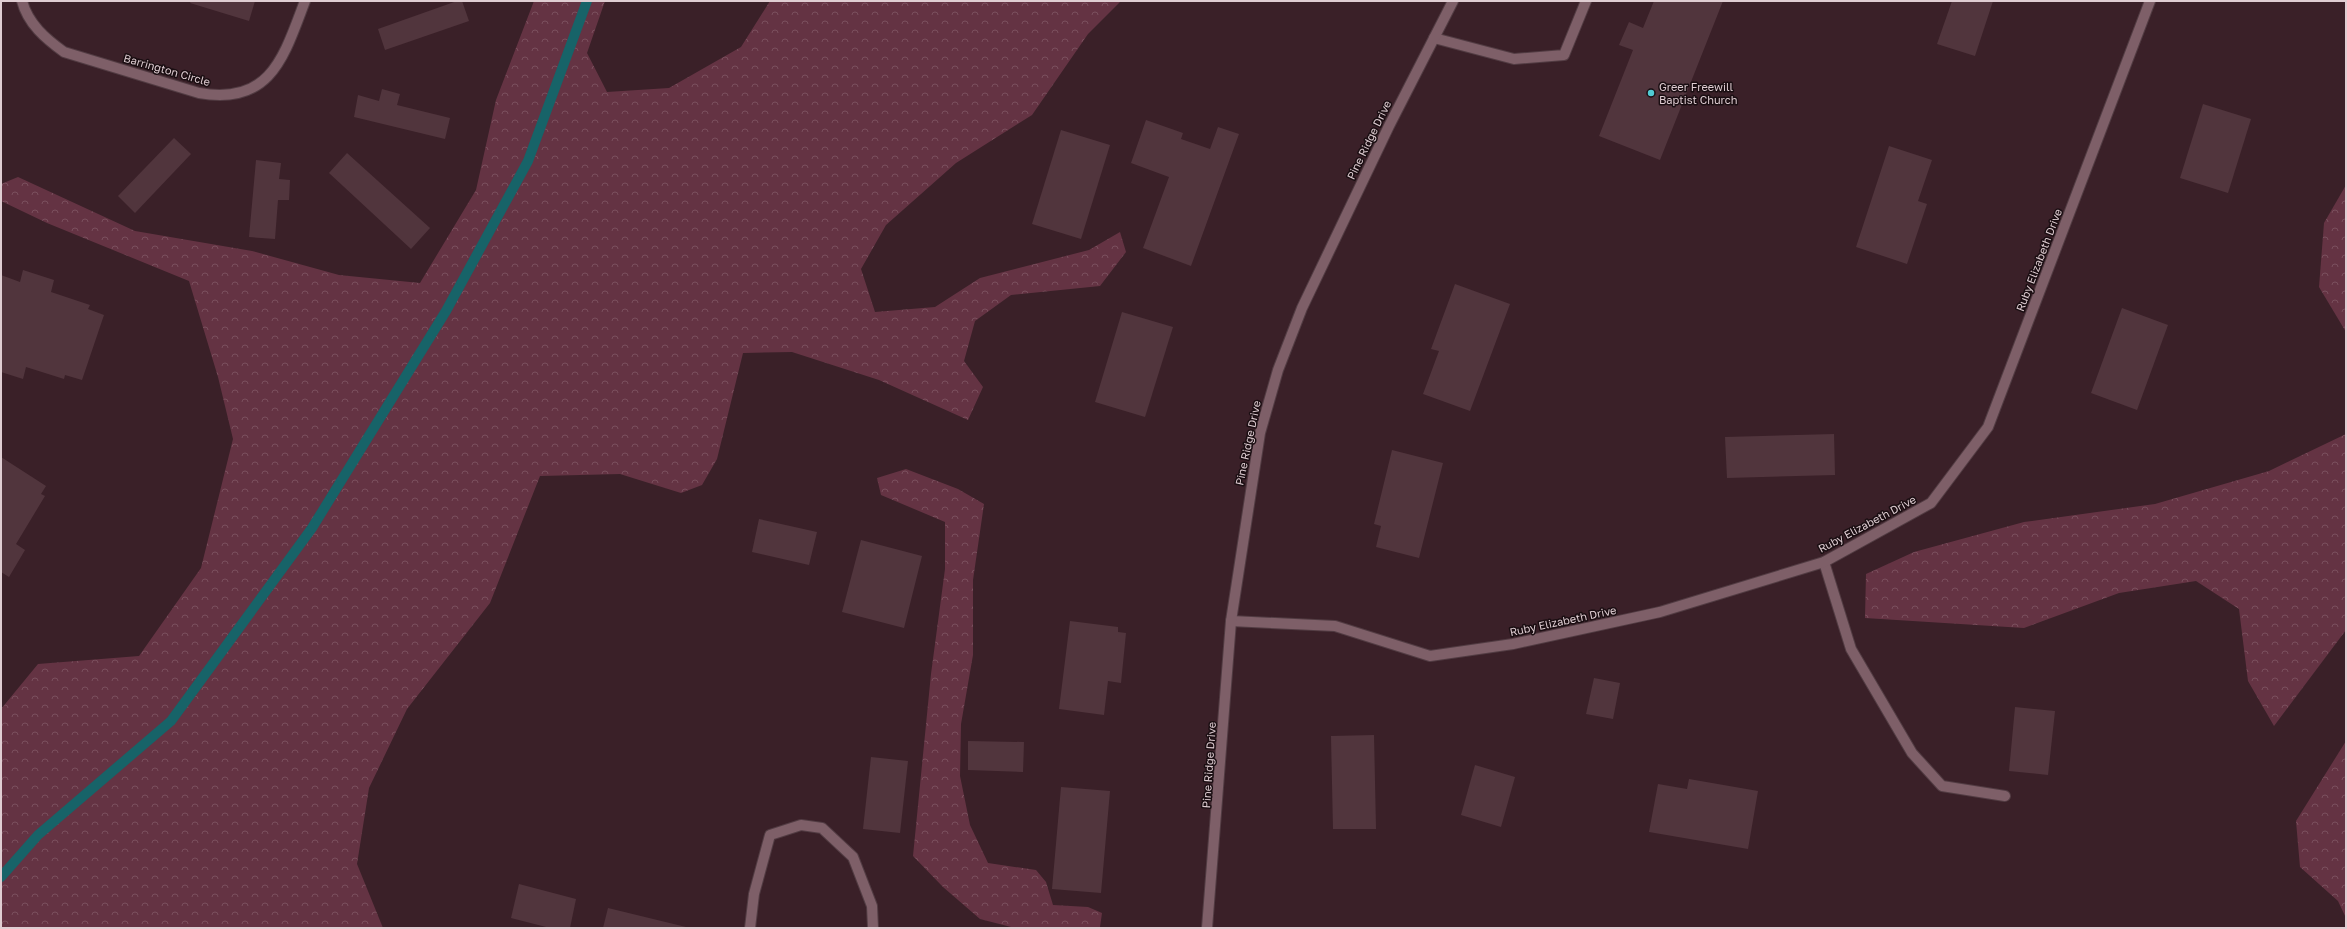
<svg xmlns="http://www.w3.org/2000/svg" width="2347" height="929" font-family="'Golos Text',sans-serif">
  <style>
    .forest { fill: url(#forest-crowns) }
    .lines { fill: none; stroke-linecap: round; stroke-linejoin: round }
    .stream { stroke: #176368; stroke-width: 10 }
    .building { fill: #51353d }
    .minor-casing { stroke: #523c43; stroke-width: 12 }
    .minor { stroke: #7e5f68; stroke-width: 10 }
    .poi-dot { fill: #51ccd4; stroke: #1a0e12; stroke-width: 1.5 }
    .labels { text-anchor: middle; stroke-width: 3; stroke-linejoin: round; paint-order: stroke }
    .street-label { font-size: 11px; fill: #dfcdd2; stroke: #1a0e12 }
    .poi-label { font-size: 11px; fill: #dfcdd2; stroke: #1a0e12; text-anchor: start }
  </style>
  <defs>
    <pattern id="forest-crowns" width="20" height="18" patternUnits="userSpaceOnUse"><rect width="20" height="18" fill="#643343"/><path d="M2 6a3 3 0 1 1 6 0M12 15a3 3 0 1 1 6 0" fill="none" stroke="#7a4f5d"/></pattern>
  </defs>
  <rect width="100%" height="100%" fill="#3a2028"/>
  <g class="forest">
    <path d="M534,1H605L587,53L607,92L669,88L741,47L770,1H1121L1088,34L1032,115L956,163L886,225L861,269L875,312L935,307L980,278L1089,250L1120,232L1126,252L1100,286L1011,295L975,321L964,361L983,387L968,420L879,380L792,352L743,353L717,459L702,485L681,493L620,474L540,476L490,603L407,709L369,788L357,864L383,928H1V709L38,664L139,656L201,568L233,439L218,377L189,281L47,223L1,201V184L18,177L135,231L252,251L339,275L420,283L476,190L496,100Z"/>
    <path d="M2346,185V332L2319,287L2324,223Z"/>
    <path d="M2346,434V630L2274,726L2248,681L2239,609L2196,581L2119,593L2024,628L1865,618L1866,574L1914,552L2024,522L2155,504L2269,471Z"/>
    <path d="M906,469L958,489L984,504L973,580V655L961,724L960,776L970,825L988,863L1036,870L1046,882L1053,905L1088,907L1102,913L1100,927L1015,928L980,919L943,887L913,856L931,674L945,569V522L881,495L877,478Z"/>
    <path d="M2346,741V918L2338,901L2300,867L2296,821Z"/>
  </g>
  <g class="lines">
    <path class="stream" d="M1,877L38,835L171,721L312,528L446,311L528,161L587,1"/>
  </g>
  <g class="building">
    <path d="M191,1H255L249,21L190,3Z"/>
    <path d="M457,1H462L469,21L385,50L378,29Z"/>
    <path d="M1654,1H1723L1660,160L1599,136L1633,50L1619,45L1629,22L1643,28Z"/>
    <path d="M1952,1H1993L1975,56L1937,44Z"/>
    <path d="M382,89L400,94L397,105L450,118L445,139L354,117L358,95L379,101Z"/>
    <path d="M2203,104L2251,119L2228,193L2180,178Z"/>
    <path d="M1146,120L1183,133L1181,139L1210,149L1218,127L1239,134L1191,266L1143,248L1169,177L1131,163Z"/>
    <path d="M1061,130L1110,145L1081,239L1032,224Z"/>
    <path d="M174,138L191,154L135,213L118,196Z"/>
    <path d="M1889,146L1932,160L1918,201L1927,204L1907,264L1856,247Z"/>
    <path d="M347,153L430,228L411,249L329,173Z"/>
    <path d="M256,160L281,163L279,179L290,180L289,200H278L275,239L249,237Z"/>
    <path d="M23,270L54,280L51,292L90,305L88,309L104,315L82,380L65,375L64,379L26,367L23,379L1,372V275L20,282Z"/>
    <path d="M1455,284L1510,304L1470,411L1423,394L1439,351L1431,349Z"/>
    <path d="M2122,308L2168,325L2137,410L2091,393Z"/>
    <path d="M1122,312L1173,327L1145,417L1095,402Z"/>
    <path d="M1834,434L1835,475L1727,478L1725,437Z"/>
    <path d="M1392,450L1443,463L1419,558L1376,547L1381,526L1374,524Z"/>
    <path d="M1,457L46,486L41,494L45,496L16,544L25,550L9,577L1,572Z"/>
    <path d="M759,519L817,532L809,565L752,552Z"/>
    <path d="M861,540L922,556L904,628L842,612Z"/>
    <path d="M1070,621L1118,627V632L1126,633L1121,683L1108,681L1104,715L1059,709Z"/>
    <path d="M1594,678L1620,683L1613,719L1586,714Z"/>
    <path d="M2015,707L2055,711L2048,775L2009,771Z"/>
    <path d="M1374,735L1376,829H1333L1331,736Z"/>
    <path d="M968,741L1024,742L1023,772L968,770Z"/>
    <path d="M871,757L908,761L900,833L863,829Z"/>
    <path d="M1475,765L1515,777L1501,827L1461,815Z"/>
    <path d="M1689,779L1758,791L1748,849L1649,832L1658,784L1687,789Z"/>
    <path d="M1061,787L1110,791L1101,893L1052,889Z"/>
    <path d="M519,884L576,899L570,928H550L511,918Z"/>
    <path d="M608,908L686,927V928H603Z"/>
  </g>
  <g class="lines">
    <defs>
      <g id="minor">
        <path d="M22,1C28,24 46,39 64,52L199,93C271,106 284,56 305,1"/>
        <path d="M1434,38L1514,59L1564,55L1586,1"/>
        <path d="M1824,562L1851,649L1912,753L1942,786L2005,796"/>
        <path d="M1231,621L1335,626L1430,656L1513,644L1660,612L1824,562L1931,503L1988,427L2150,1"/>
        <path d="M750,928L754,894L770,835L801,825L822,828L853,857L872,906L873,928"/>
        <path d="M1207,928L1231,621L1260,433L1278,370L1302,308L1389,126L1453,1"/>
      </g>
    </defs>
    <use href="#minor" class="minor-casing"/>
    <use href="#minor" class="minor"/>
  </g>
  <circle class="poi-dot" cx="1651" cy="93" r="4"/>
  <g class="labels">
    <g class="street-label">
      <text transform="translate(167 70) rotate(16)" y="4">Barrington Circle</text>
      <text transform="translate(1369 140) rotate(-64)" y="4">Pine Ridge Drive</text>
      <text transform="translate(2039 260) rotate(-69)" y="4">Ruby Elizabeth Drive</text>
      <text transform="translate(1248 443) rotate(-78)" y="4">Pine Ridge Drive</text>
      <text transform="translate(1867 524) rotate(-28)" y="4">Ruby Elizabeth Drive</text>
      <text transform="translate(1563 621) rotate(-12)" y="4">Ruby Elizabeth Drive</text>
      <text transform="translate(1209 765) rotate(-86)" y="4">Pine Ridge Drive</text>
    </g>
    <g class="poi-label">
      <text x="1659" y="91">Greer Freewill<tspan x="1659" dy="13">Baptist Church</tspan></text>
    </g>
  </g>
  <rect width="2347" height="929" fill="none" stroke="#dfcdd2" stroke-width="4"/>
</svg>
